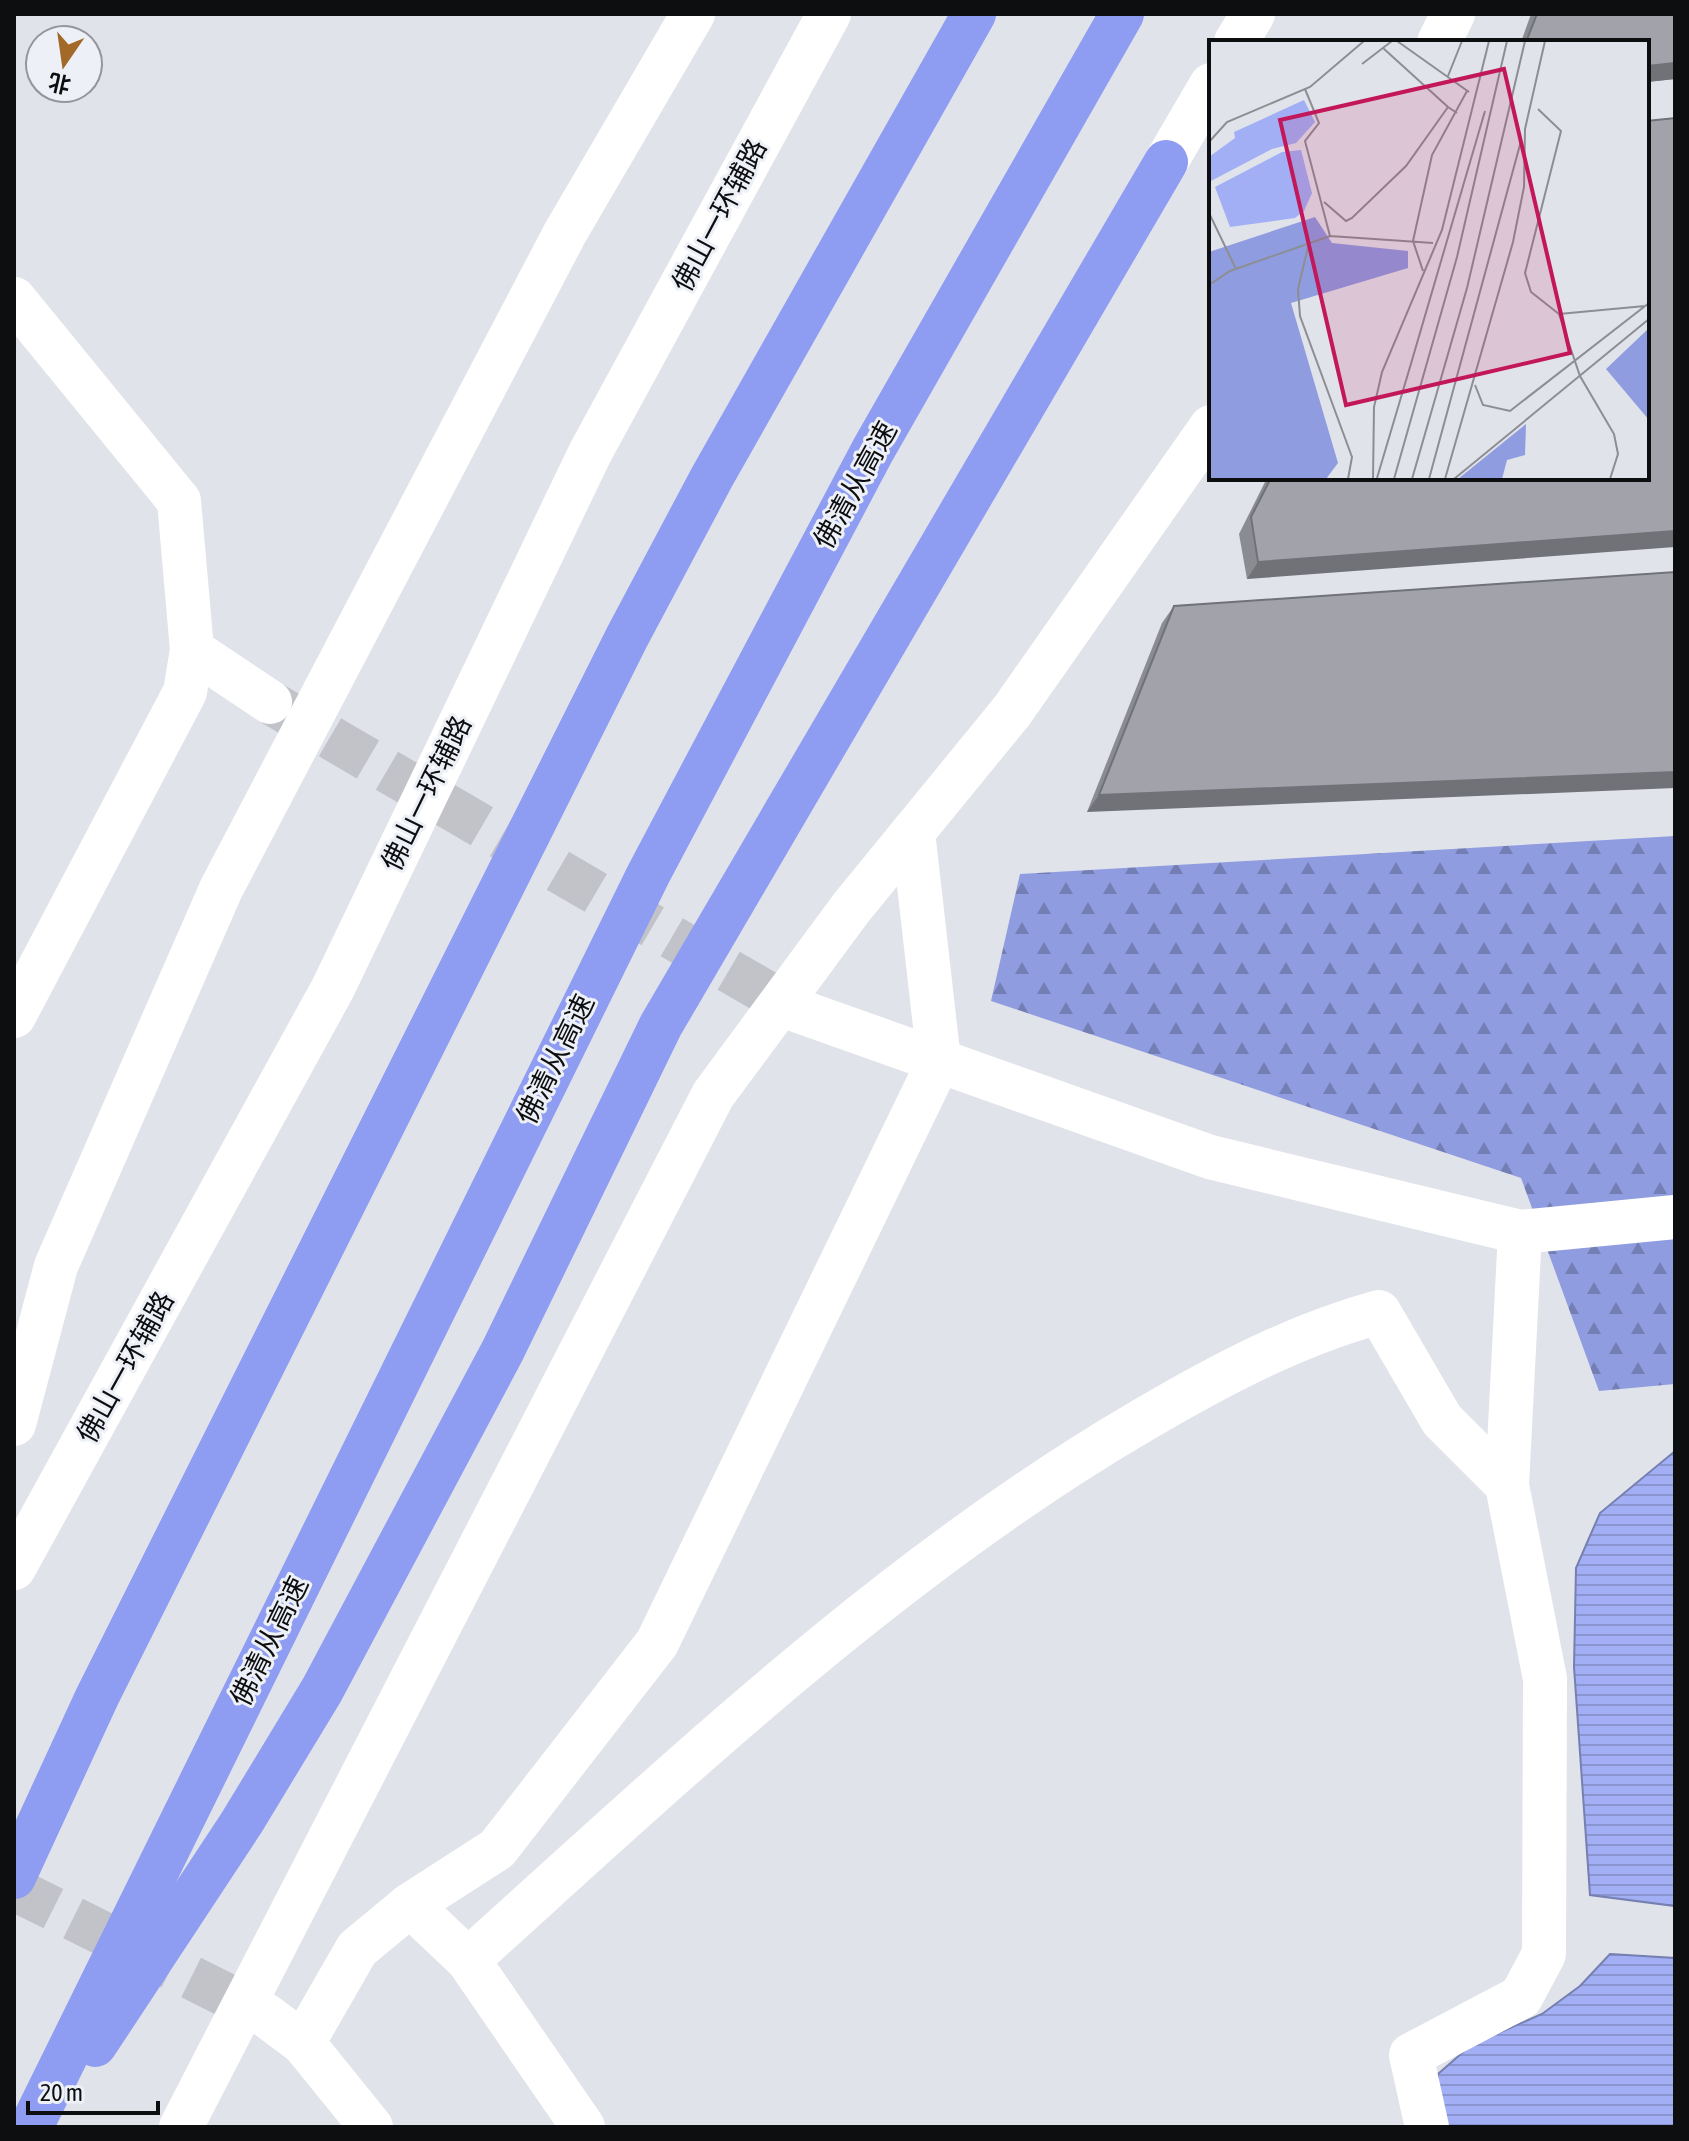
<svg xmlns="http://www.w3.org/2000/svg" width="1689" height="2141" font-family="'Asap Condensed','Noto Sans SC',sans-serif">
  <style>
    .forest { fill: url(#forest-firs) }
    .water { fill: url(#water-rules); stroke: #757fb0; stroke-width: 2 }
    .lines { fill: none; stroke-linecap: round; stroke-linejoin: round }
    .minor-tunnel { stroke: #c1c3c9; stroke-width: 44; stroke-dasharray: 44 22; stroke-linecap: butt }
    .minor { stroke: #fff; stroke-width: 44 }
    .secondary { stroke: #fff; stroke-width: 44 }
    .motorway { stroke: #8e9cf1; stroke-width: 44 }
    .wall { fill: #8b8c92 }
    .shaded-wall { fill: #717277 }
    .building { fill: #a2a3aa; stroke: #717277; stroke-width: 2 }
    .labels { text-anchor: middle; stroke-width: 6; stroke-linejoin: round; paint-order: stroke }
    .street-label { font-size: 28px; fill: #0d0e10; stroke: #eef0f7 }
    .inset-road { fill: none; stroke: #8c8e93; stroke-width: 2 }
    .view { fill: #c2185b; fill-opacity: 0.15; stroke: #c2185b; stroke-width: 4 }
    .inset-edge { fill: none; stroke: #0d0e10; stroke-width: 4 }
  </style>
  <defs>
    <pattern id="forest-firs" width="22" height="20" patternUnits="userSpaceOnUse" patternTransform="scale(2)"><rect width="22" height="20" fill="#8f9ce0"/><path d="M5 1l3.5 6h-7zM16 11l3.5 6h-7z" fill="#737eb4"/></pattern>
    <pattern id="water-rules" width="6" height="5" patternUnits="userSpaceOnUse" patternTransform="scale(2)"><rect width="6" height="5" fill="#a2aff4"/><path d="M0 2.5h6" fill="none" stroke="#8a95d0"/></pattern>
  </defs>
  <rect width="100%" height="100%" fill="#e1e3ea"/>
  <path class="forest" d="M1675,836V1384L1599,1391L1521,1178L991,1001L1020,874Z"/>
  <g class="water">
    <path d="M1675,1451V1906L1590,1895L1574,1667L1576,1568L1600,1513Z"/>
    <path d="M1610,1954L1675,1958V2127H1444L1436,2103L1438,2074L1471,2045L1542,2014L1580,1986Z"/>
  </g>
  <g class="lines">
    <g class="minor-tunnel">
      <path d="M273,704L796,1010"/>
      <path d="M14,1889L264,2014"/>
    </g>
    <g class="minor">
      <path d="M14,299L179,501L192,650L185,692L14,1016"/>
      <path d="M192,650L270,702"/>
      <path d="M796,1010L1210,1157L1520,1232L1675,1217"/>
      <path d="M410,1905L468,1960C681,1768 894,1565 1143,1420C1218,1376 1295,1335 1379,1312L1442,1420L1507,1485"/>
      <path d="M468,1960L583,2127"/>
      <path d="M264,2014L303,2043L371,2127"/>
      <path d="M303,2043L357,1949L410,1905L497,1849L657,1643L939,1061L913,832"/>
      <path d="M1427,2127L1411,2055L1521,1997L1544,1954L1545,1679L1507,1485L1520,1232"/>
    </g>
    <g class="secondary">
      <path d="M1236,42L1253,14"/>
      <path d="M1439,42L1453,14"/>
      <path d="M1166,162L1211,85"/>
      <path d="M14,1424L56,1266L221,889L565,233L693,14"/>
      <path d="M14,1568L333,988L590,453L829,14"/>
      <path d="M181,2127L713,1095L851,908L1012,711L1211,427"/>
    </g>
    <g class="motorway">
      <path d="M14,1877L97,1697L627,637L712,477L974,14"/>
      <path d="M95,2045L242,1822L322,1690L503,1350L661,1025L1166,162"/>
      <path d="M31,2127L649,873L873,450L1122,14"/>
    </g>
  </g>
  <g class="wall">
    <path d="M1531,14H1675V79L1647,82V42H1521Z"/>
    <path d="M1267,478H1647L1247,579L1239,534Z"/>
    <path d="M1675,572L1087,812L1162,623L1174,606Z"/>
  </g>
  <g class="shaded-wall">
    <path d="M1675,63V79L1647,82V66Z"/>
    <path d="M1675,531V547L1247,579L1258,562Z"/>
    <path d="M1675,772V788L1087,812L1099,795Z"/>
  </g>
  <g class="building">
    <path d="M1537,14H1675V63L1647,66V42H1526Z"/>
    <path d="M1675,118V531L1258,562L1251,517L1271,478H1647V121Z"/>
    <path d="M1675,572V772L1099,795L1174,606Z"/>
  </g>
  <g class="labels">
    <g class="street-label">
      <text transform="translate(719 215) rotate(-62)" y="10">佛山一环辅路</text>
      <text transform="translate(855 485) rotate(-61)" y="10">佛清从高速</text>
      <text transform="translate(426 793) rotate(-64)" y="10">佛山一环辅路</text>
      <text transform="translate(555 1059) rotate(-64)" y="10">佛清从高速</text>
      <text transform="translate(125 1367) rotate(-61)" y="10">佛山一环辅路</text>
      <text transform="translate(269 1641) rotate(-64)" y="10">佛清从高速</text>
    </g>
  </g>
  <g transform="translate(1209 40)">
    <rect width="440" height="440" fill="#e1e3ea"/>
    <path d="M106,177L123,203L199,211V228L82,263L129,423L117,439H0V212ZM440,288V380L397,329ZM317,384L316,415L298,420L293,439H249Z" fill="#8f9ce0"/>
    <path d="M95,60L106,82L87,103L63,109L0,142V117L26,98L25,92ZM92,110L103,153L95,171L86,178L21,187L6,147L73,112Z" fill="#a2aff4"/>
    <path class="inset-road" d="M188,1L260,52M174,8L239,67M153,24L183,1M239,36L253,1M96,49L110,83L96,101L121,196M329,69L352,91L316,233L322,252L350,274L371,336L405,394L409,414L401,439M0,102L18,82L101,47L155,1M115,162L137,181L143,178L197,126L239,67L248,73M0,173L27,229M100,203L89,249L91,276L143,417L139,439M214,231L204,201L223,115L258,51M0,245L21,231L121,196L224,203M350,274L436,266M201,327L276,71M266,345L274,365L301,371L440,263M168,438L201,327M164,439L165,367L173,332L233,190L280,1M185,439L248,217L298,1M203,439L258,248L316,1M220,439L312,101M236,439L304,202L315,147L316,89L336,1M245,439L440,279"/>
    <path class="view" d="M295,29L361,313L137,365L71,80Z"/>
    <rect width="440" height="440" class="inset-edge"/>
  </g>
  <rect width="1689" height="2141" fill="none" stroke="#0d0e10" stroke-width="32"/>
  <g transform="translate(64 64) rotate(193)"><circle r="38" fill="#eef0f7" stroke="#94969b" stroke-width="2"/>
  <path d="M0-6L14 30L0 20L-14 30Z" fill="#a26928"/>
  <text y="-12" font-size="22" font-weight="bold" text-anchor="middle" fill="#0d0e10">北</text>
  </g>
  <path d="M28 2101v12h130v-12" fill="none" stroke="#0d0e10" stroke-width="4"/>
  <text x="40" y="2101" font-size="24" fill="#0d0e10" stroke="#eef0f7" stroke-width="6" paint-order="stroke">20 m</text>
</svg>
